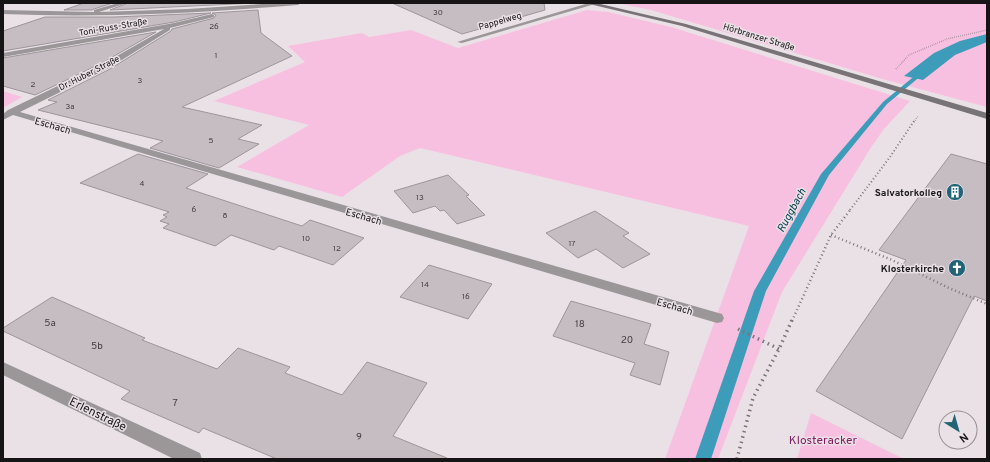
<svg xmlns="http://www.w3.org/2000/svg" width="990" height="462" font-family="Overpass,sans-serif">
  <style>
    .green { fill: #f8c0e0 }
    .water { fill: #3d9cb9 }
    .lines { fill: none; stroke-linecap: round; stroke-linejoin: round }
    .stream { fill: #3d9cb9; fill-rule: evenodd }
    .building { fill: #c6bdc2; stroke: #9d9599 }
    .path-far3 { stroke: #7b7578; stroke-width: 1.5; stroke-dasharray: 0.5 1.5; stroke-linecap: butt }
    .path-far2 { stroke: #7b7578; stroke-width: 2; stroke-dasharray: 1 2.5; stroke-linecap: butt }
    .path-far1 { stroke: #7b7578; stroke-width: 2.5; stroke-dasharray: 1 3; stroke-linecap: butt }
    .path { stroke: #7b7578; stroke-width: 3.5; stroke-dasharray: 1.5 4; stroke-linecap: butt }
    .street { fill: #9b9799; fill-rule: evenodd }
    .secondary { fill: #787376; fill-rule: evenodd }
    .labels { text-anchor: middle; stroke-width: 3; stroke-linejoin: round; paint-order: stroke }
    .number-label { font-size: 8px; fill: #433e40 }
    .far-street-label { font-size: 9px; fill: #171415; stroke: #eae1e6 }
    .street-label { font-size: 10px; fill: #171415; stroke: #eae1e6 }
    .poi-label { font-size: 10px; font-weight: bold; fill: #171415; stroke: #eae1e6; text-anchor: end }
    .near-number-label { font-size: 10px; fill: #433e40 }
    .water-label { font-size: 11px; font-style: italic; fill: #023d4d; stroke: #eae1e6 }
    .near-street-label { font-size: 12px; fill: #171415; stroke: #eae1e6 }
    .near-park-label { font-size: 12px; fill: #831f62; stroke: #eae1e6 }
  </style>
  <rect width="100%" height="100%" fill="#eae1e6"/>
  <g class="green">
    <path d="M617,3H987V107L886,80L651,10Z"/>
    <path d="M587,10L608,12L671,27L910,101L884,129L870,149L782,292L718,459H665L749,226L420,148L400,156L342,197L237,167L309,125L214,101L305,62L288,46L362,33L369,37L411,30L458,48Z"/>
    <path d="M3,91L22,97L3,108Z"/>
    <path d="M811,413L904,459H797Z"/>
  </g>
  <path class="water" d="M987,34V42L955,55L923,80L904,76L934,53L960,41Z"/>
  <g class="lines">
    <path class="stream" d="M923,69L928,70L887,104L829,175L766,291L711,459H695L754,291L821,174L883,102Z"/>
  </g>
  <g class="building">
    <path d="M84,3H113L94,9L92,10H64Z"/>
    <path d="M128,3H255L110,10Z"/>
    <path d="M392,3H544L545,10L462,34Z"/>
    <path d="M258,10L261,33L292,56L182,107L262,125L238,139L259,144L219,168L150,148L163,141L38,110L57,102L48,100L110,69L171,31L172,29L214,18L216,15L212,13Z"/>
    <path d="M211,13L174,22L3,51V31L45,17H114Z"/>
    <path d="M156,32L102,63L35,95L3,86V58Z"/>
    <path d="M138,154L208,174L186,188L302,226L310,220L364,238L333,265L279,246L274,250L231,235L215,246L163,228L169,224L160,221L167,217L163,215L169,212L80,183Z"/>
    <path d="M951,154L987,164V301L974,296L902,439L816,391L906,260L879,250Z"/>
    <path d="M448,175L469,195L466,196L485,215L457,224L444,210L440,211L435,206L413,213L394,191Z"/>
    <path d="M595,211L629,233L623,236L650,254L623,268L596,249L578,258L546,233Z"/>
    <path d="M429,265L492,284L468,319L400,297Z"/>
    <path d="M52,297L145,338L142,340L217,369L238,348L290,367L285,373L342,395L367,362L427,383L393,436L447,458V459H277L203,428L199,433L121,399L130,391L3,331V328Z"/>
    <path d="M571,301L651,324L644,344L669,352L660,385L630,375L635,363L553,336Z"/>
  </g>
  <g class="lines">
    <g class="path-far3">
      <path d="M896,69L909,55L947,39L987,30"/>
      <path d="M914,122L918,116"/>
    </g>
    <path class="path-far2" d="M850,210L890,157L914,121"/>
    <g class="path-far1">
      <path d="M831,235L892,260L949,288L987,304"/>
      <path d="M792,321L831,235L851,209"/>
    </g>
    <g class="path">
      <path d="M738,329L779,349"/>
      <path d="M737,459L753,398L779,349L792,320"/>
    </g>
    <g class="street">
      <path d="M118,3H127L99,12L187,9L278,3H301L298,5C200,13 102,18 3,14V10L94,12V10Z"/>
      <path d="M589,3L595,4L462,43L457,42Z"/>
      <path d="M212,14L214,15V17L170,28V30L109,68L20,112L722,314L724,318L722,322L717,323L13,115L3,120V114L8,110L103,64L164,29L3,57V53L174,23Z"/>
      <path d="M3,362L200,453L202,459H174L3,375Z"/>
    </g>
    <path class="secondary" d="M585,3H596L686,24L987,113V119L682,26Z"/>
  </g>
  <defs>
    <symbol id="building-disc" viewBox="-11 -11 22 22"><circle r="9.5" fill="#216377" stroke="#eae1e6"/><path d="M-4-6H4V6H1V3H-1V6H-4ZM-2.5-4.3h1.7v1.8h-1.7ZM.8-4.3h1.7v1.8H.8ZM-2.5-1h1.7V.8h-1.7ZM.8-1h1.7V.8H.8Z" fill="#fff"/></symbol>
    <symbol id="church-disc" viewBox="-11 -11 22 22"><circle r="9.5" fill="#216377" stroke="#eae1e6"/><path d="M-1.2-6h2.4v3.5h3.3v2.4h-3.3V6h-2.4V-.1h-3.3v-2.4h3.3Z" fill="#fff"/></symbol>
  </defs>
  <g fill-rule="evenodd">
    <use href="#building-disc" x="945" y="182" width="20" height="20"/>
    <use href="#church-disc" x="947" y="258" width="20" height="20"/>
  </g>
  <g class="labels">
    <g class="number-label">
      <text x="438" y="15">30</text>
      <text x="214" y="29">26</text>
      <text x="216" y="58">1</text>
      <text x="140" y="83">3</text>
      <text x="33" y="87">2</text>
      <text x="70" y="109">3a</text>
      <text x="211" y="143">5</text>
      <text x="142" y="186">4</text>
      <text x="420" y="200">13</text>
      <text x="194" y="212">6</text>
      <text x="225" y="218">8</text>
      <text x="306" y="241">10</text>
      <text x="572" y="246">17</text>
      <text x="337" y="251">12</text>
      <text x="425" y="287">14</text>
      <text x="466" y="299">16</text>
    </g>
    <g class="far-street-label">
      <text transform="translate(500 21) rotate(-16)" y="3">Pappelweg</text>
      <text transform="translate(113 27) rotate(-10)" y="3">Toni-Russ-Straße</text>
      <text transform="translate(759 37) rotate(17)" y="3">Hörbranzer Straße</text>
      <text transform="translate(89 73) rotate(-27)" y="3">Dr. Huber Straße</text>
    </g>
    <g class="street-label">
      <text transform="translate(53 125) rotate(16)" y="4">Eschach</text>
      <text transform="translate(364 216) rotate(16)" y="4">Eschach</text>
      <text transform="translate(675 306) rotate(16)" y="4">Eschach</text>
    </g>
    <g class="poi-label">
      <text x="942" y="196">Salvatorkolleg</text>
      <text x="944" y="272">Klosterkirche</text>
    </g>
    <g class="near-number-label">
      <text x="50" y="326">5a</text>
      <text x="580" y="327">18</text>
      <text x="627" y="343">20</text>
      <text x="97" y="349">5b</text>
      <text x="175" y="406">7</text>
      <text x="359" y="440">9</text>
    </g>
    <g class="water-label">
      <text transform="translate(791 210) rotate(-61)" y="4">Ruggbach</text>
    </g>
    <g class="near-street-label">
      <text transform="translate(98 414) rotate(26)" y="4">Erlenstraße</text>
    </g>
    <g class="near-park-label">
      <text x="823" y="444">Klosteracker</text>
    </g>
  </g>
  <rect width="990" height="462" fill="none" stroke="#171415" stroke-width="8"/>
  <g transform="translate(958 430) rotate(143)"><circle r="19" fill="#eae1e6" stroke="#968f92"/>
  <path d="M0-3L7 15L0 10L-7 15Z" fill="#216377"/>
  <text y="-6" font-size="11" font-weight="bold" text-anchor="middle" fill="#171415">N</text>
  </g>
</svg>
